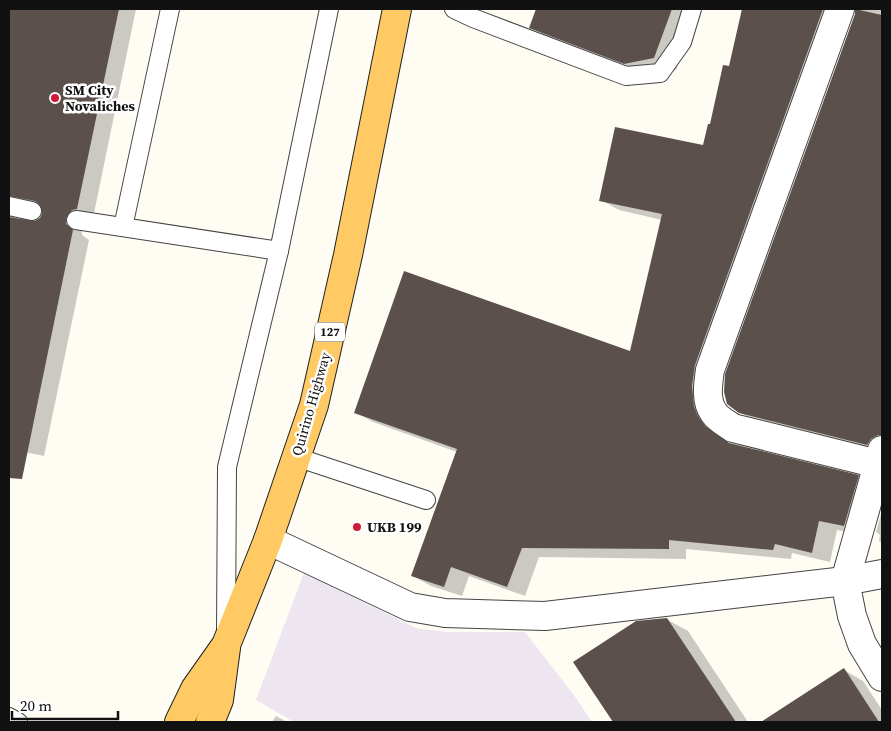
<svg xmlns="http://www.w3.org/2000/svg" width="891" height="731" font-family="'Source Serif 4',serif">
  <style>
    .industrial { fill: #ede5ef }
    .shadow { fill: #0003; fill-rule: evenodd }
    .building { fill: #5b504c }
    .lines { fill: none; stroke-linecap: round; stroke-linejoin: round }
    .service-casing { stroke: #444; stroke-width: 20 }
    .minor-casing { stroke: #444; stroke-width: 30 }
    .primary-casing { stroke: #222; stroke-width: 30 }
    .service { stroke: #fff; stroke-width: 18 }
    .minor { stroke: #fff; stroke-width: 28 }
    .primary { stroke: #ffca64; stroke-width: 28 }
    .poi-dot { fill: #d01a35; stroke: #fff; stroke-width: 2 }
    .labels { text-anchor: middle; stroke-width: 5; stroke-linejoin: round; paint-order: stroke }
    .shield { fill: #fff; stroke: #585858; stroke-width: 1 }
    .shield-label { font-size: 12px; font-weight: bold; fill: #111 }
    .poi-label { font-size: 14px; font-weight: bold; fill: #111; stroke: #fff; text-anchor: start }
    .street-label { font-size: 14px; fill: #111; stroke: #fff }
  </style>
  <rect width="100%" height="100%" fill="#fffcf4"/>
  <path class="industrial" d="M304,573L416,628L446,632H525L576,698L592,722H294L256,700Z"/>
  <g class="shadow">
    <path d="M9,9H136L93,218L81,227L82,235L89,240L44,456L9,449ZM28,204L43,208L40,219L30,223L15,219L14,214Z"/>
    <path d="M538,9H699L676,70L647,76L553,40L531,27Z"/>
    <path d="M744,9H846L713,375L718,433L729,444L858,476L876,487L862,535L837,530L830,562L792,553L791,559L686,549V559L539,557L525,596L469,576L462,596L431,586L413,576L457,452L373,422L355,412L631,353L662,220L619,210L601,200L704,147L730,68Z"/>
    <path d="M856,9H882V454L758,423L740,412L856,15Z"/>
    <path d="M882,511V543L879,541L880,535L876,532Z"/>
    <path d="M666,619L688,631L748,722H615L575,662Z"/>
    <path d="M844,670L863,681L882,710V722H763Z"/>
    <path d="M276,716L287,722H272Z"/>
  </g>
  <g class="building">
    <path d="M9,9H119L77,209L72,210L66,218V224L73,230L22,479L9,478V217L35,221L40,218L42,213L39,204L35,201L9,196Z"/>
    <path d="M536,9H672L654,58L624,64L529,28Z"/>
    <path d="M742,9H823L695,365L692,386L694,406L698,416L705,426L729,443L859,475L844,526L819,521L812,553L775,544L773,550L669,540V549L522,548L507,587L451,567L444,587L411,576L457,449L354,413L404,271L630,351L662,214L599,201L615,127L703,145L708,124H710L723,65L729,66Z"/>
    <path d="M855,9L882,15V435H878L871,439L867,445L739,413L727,404L724,392L725,374L855,14Z"/>
    <path d="M667,618L736,722H613L573,662L636,621Z"/>
    <path d="M844,668L879,722H761Z"/>
  </g>
  <g class="lines">
    <defs>
      <g id="service">
        <path d="M454,9L473,18L626,76L660,73L682,42L692,9"/>
        <path d="M9,206L32,211"/>
        <path d="M76,220L279,251"/>
        <path d="M123,227L170,9"/>
        <path d="M296,457L426,500"/>
        <path d="M226,632L227,467L279,251L329,9"/>
        <path d="M9,717L18,722"/>
      </g>
      <g id="minor">
        <path d="M840,9L710,370C708,384 705,401 714,413C718,419 727,424 733,428L878,464"/>
        <path d="M882,450L845,581L852,616L862,644L882,677"/>
        <path d="M268,540L410,607L445,613L545,616L845,581L882,574"/>
      </g>
      <g id="primary">
        <path d="M179,722L195,689L226,645L268,540L314,405L348,255L397,9"/>
        <path d="M210,722L219,700L226,648"/>
      </g>
    </defs>
    <use href="#service" class="service-casing"/>
    <use href="#minor" class="minor-casing"/>
    <use href="#primary" class="primary-casing"/>
    <use href="#service" class="service"/>
    <use href="#minor" class="minor"/>
    <use href="#primary" class="primary"/>
  </g>
  <g class="poi-dot">
    <circle cx="55" cy="98" r="5"/>
    <circle cx="357" cy="527" r="5"/>
  </g>
  <g class="labels">
    <rect class="shield" x="315" y="322.5" width="30" height="19" rx="4"/>
    <g class="shield-label">
      <text x="330" y="336">127</text>
    </g>
    <g class="poi-label">
      <text x="65" y="95">SM City<tspan x="65" dy="16">Novaliches</tspan></text>
      <text x="367" y="532">UKB 199</text>
    </g>
    <g class="street-label">
      <text transform="translate(311 404) rotate(-74)" y="5">Quirino Highway</text>
    </g>
  </g>
  <rect width="891" height="731" fill="none" stroke="#111111" stroke-width="20"/>
  <path d="M12 711v8h106v-8" fill="none" stroke="#111111" stroke-width="2.5"/>
  <text x="20" y="711" font-size="15" fill="#111111" stroke="#ffffff" stroke-width="4" paint-order="stroke">20 m</text>
</svg>
